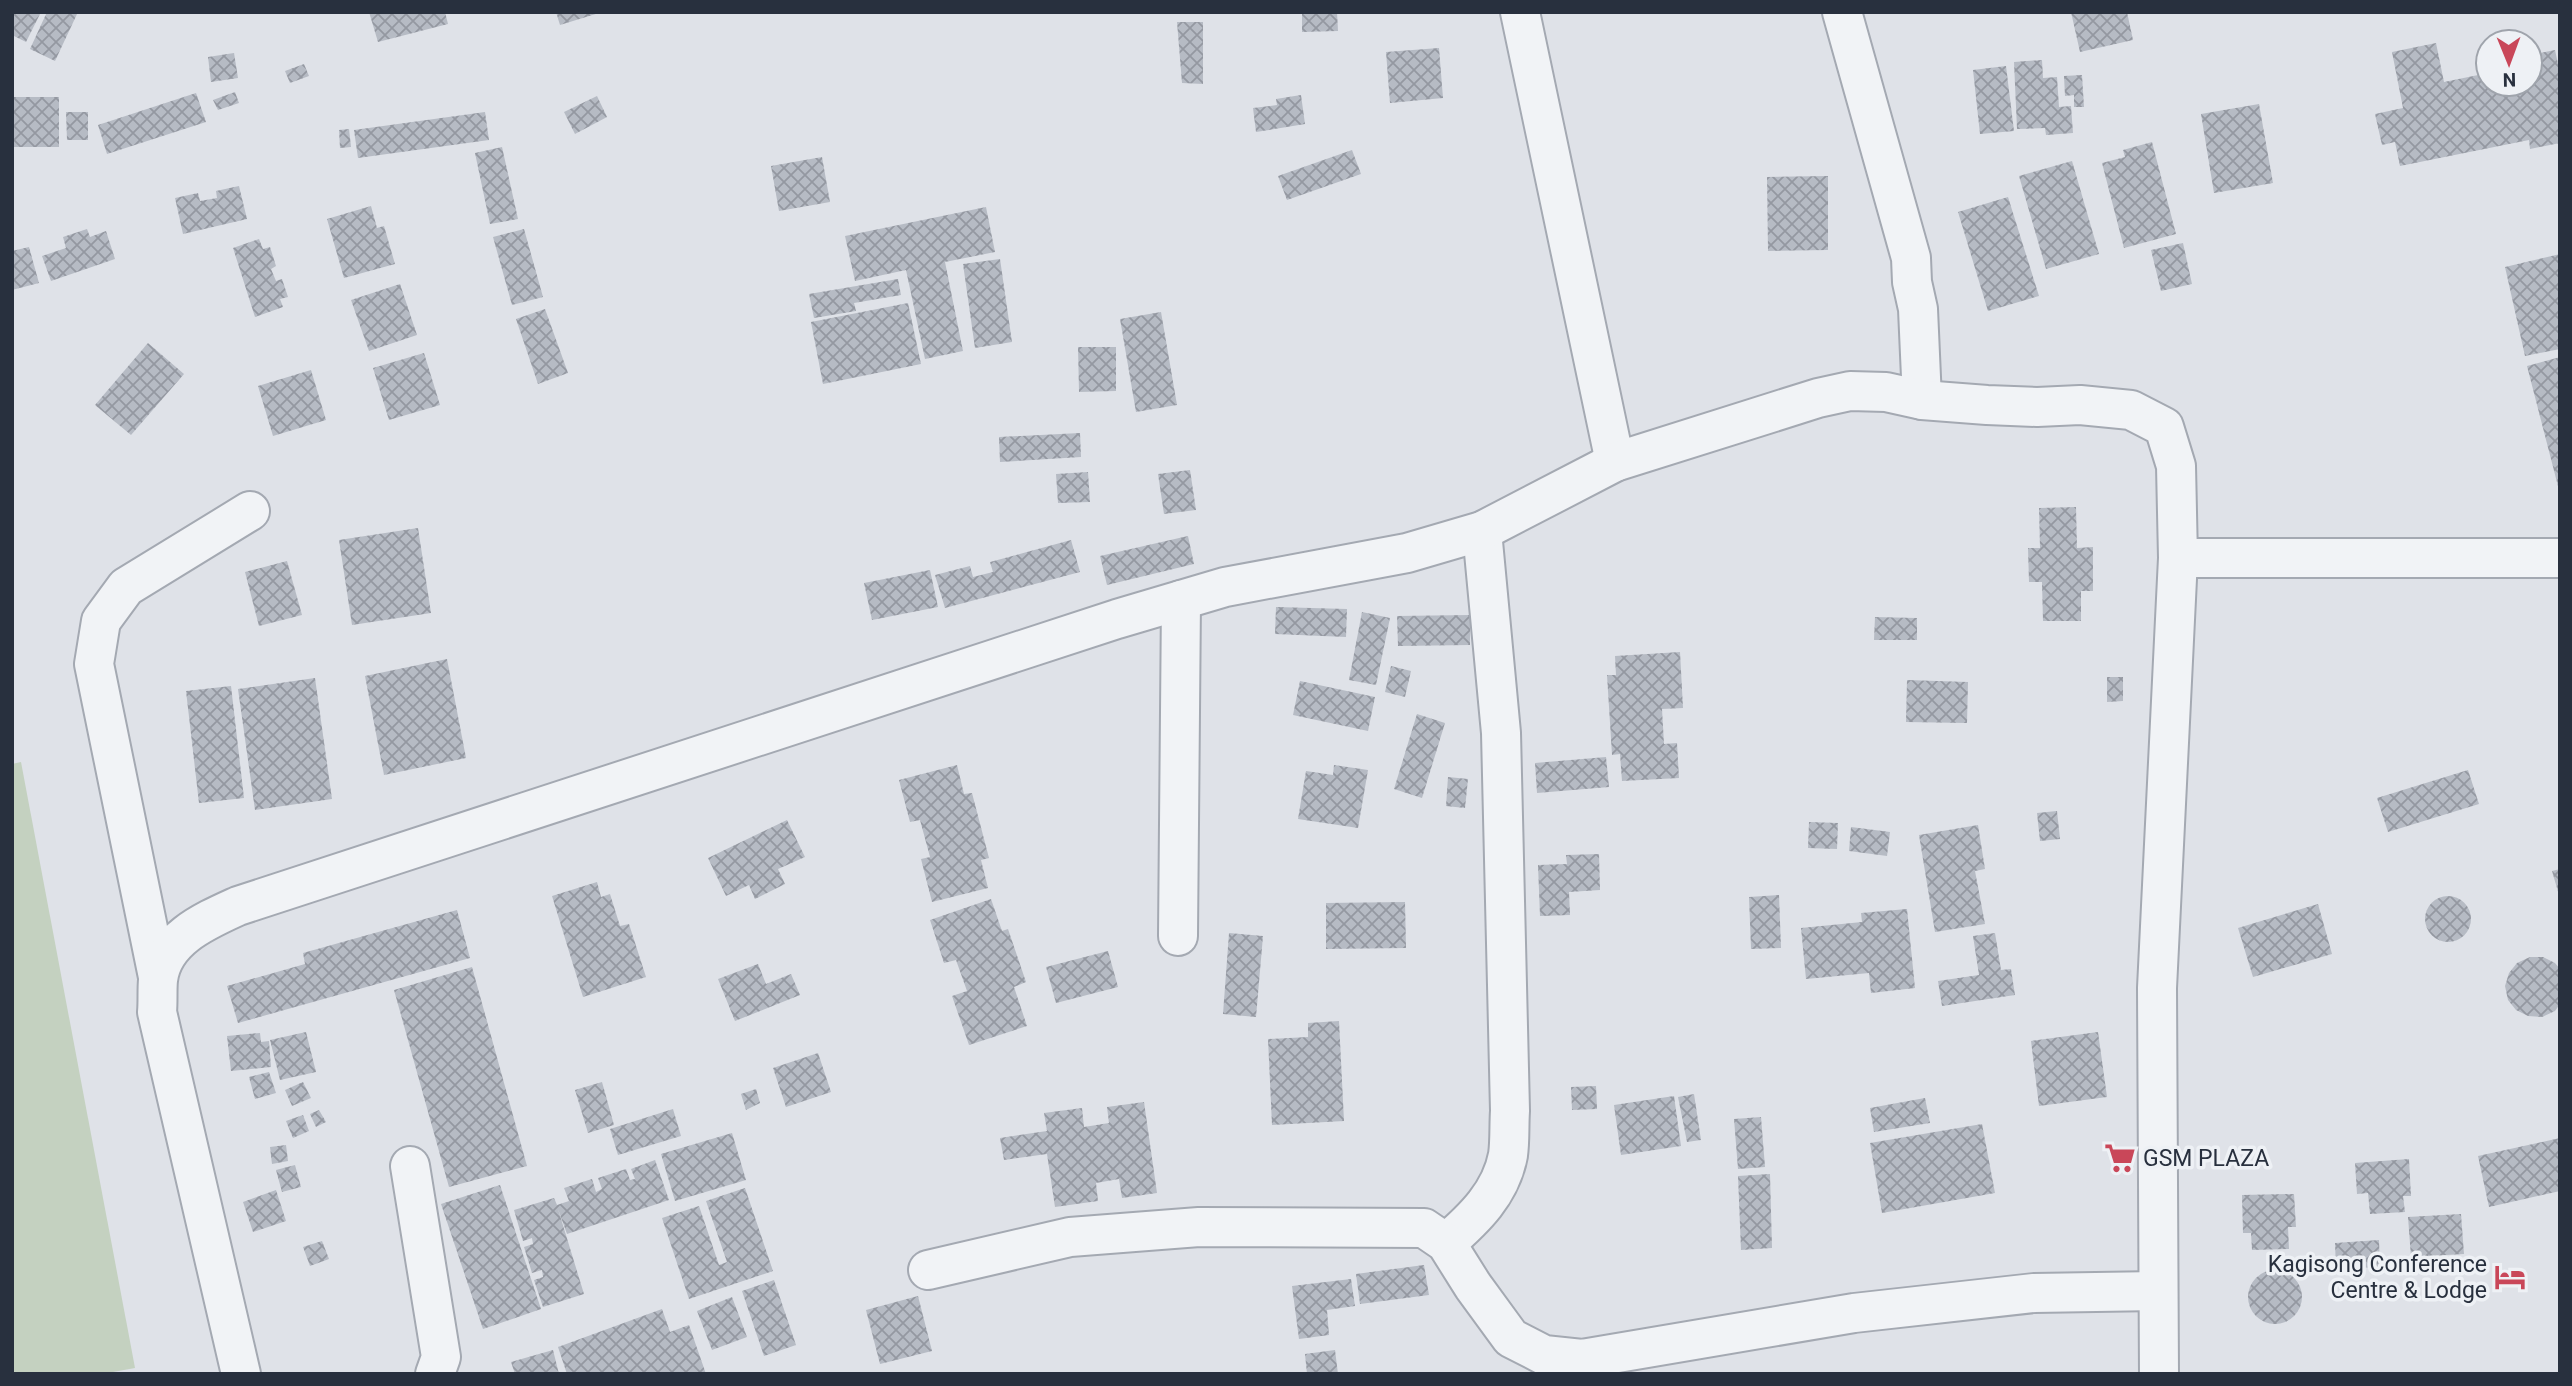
<svg xmlns="http://www.w3.org/2000/svg" width="2572" height="1386" font-family="Roboto,sans-serif">
  <style>
    .green { fill: #c4d1c0 }
    .building { fill: url(#building-cross-hatch) }
    .lines { fill: none; stroke-linecap: round; stroke-linejoin: round }
    .minor-casing { stroke: #a4a9b2; stroke-width: 42 }
    .minor { stroke: #f1f3f6; stroke-width: 38 }
    .labels { text-anchor: middle; stroke-width: 7; stroke-linejoin: round; paint-order: stroke }
    .poi-label { font-size: 23px; fill: #28303e; stroke: #eef1f5; text-anchor: start }
  </style>
  <defs>
    <pattern id="building-cross-hatch" width="8" height="8" patternUnits="userSpaceOnUse" patternTransform="scale(1.75)"><rect width="8" height="8" fill="#b6bbc4"/><path d="M0 0l8 8M0 8l8-8" fill="none" stroke="#9498a1"/></pattern>
  </defs>
  <rect width="100%" height="100%" fill="#dfe2e8"/>
  <path class="green" d="M21,762L135,1368L102,1374H12V764Z"/>
  <g class="building">
    <path d="M12,12H41L26,42L12,35Z"/>
    <path d="M47,12H78L55,61L30,49Z"/>
    <path d="M369,12H445L448,24L378,42Z"/>
    <path d="M556,12H599V13L560,25Z"/>
    <path d="M1302,12H1337L1338,31L1302,32Z"/>
    <path d="M2071,12H2127L2133,40L2080,52Z"/>
    <path d="M1177,22H1203V84L1182,83Z"/>
    <path d="M2436,43L2444,82L2488,73V84H2530V55L2555,50L2560,73V143L2530,149L2529,140L2400,166L2395,142L2382,145L2375,114L2403,108L2392,52Z"/>
    <path d="M1439,48L1443,98L1390,103L1386,52Z"/>
    <path d="M234,53L238,78L211,82L208,57Z"/>
    <path d="M2042,60L2043,78L2057,77L2059,107L2071,106L2073,133L2046,135L2045,128L2017,129L2014,62Z"/>
    <path d="M304,64L309,76L290,83L285,71Z"/>
    <path d="M2006,66L2014,131L1980,134L1973,70Z"/>
    <path d="M2082,75L2084,107H2074V95L2065,96L2064,76Z"/>
    <path d="M235,92L239,103L218,110L213,100Z"/>
    <path d="M196,93L206,122L107,154L98,125Z"/>
    <path d="M1301,95L1305,124L1256,132L1253,108L1277,105L1276,99Z"/>
    <path d="M597,96L607,117L575,134L564,112Z"/>
    <rect x="12" y="97" width="47" height="50"/>
    <path d="M2259,104L2273,183L2214,193L2201,114Z"/>
    <path d="M66,112H88V140H67Z"/>
    <path d="M485,112L489,140L358,158L354,130Z"/>
    <path d="M349,129L351,147L340,148L339,130Z"/>
    <path d="M2152,142L2176,234L2124,248L2102,163L2125,157L2123,150Z"/>
    <path d="M502,147L518,219L490,224L475,153Z"/>
    <path d="M1352,150L1361,174L1287,200L1278,176Z"/>
    <path d="M822,157L830,202L779,211L771,166Z"/>
    <path d="M2072,161L2099,254L2046,269L2019,176Z"/>
    <path d="M1828,176V250L1768,251L1767,177Z"/>
    <path d="M239,186L247,219L183,234L175,198L198,193L200,201L217,198L216,191Z"/>
    <path d="M2008,197L2039,296L1988,311L1958,212Z"/>
    <path d="M371,206L377,228L384,226L395,264L344,278L327,219Z"/>
    <path d="M986,207L995,252L945,262L963,351L925,359L906,270L855,281L845,236Z"/>
    <path d="M87,229L90,237L106,231L115,259L51,281L42,256L66,248L63,237Z"/>
    <path d="M524,229L543,297L512,305L493,237Z"/>
    <path d="M259,239L263,249L270,247L276,266L271,269L276,281L282,279L288,297L280,299L283,307L255,317L233,248Z"/>
    <path d="M2183,243L2192,284L2161,291L2151,250Z"/>
    <path d="M29,247L39,283L12,290V251Z"/>
    <path d="M2560,254V349L2525,356L2505,267Z"/>
    <path d="M1000,259L1012,342L975,348L963,264Z"/>
    <path d="M898,279L901,295L854,303L856,311L814,318L809,294Z"/>
    <path d="M400,284L417,335L369,351L351,300Z"/>
    <path d="M908,303L921,364L823,384L811,322Z"/>
    <path d="M545,309L568,373L538,384L516,319Z"/>
    <path d="M1161,312L1177,405L1136,412L1120,319Z"/>
    <path d="M148,343L184,374L131,435L95,405Z"/>
    <path d="M1078,347H1116V391L1079,392Z"/>
    <path d="M424,353L440,405L389,420L373,368Z"/>
    <path d="M2560,357V490H2559L2527,366Z"/>
    <path d="M311,370L326,420L273,436L258,386Z"/>
    <path d="M1080,433L1081,457L1000,462L999,437Z"/>
    <path d="M1190,470L1196,510L1164,514L1158,474Z"/>
    <path d="M1088,472L1090,502L1058,503L1056,474Z"/>
    <path d="M2076,507L2077,548L2093,547V591H2081V621H2043L2042,582H2029L2028,548H2040L2039,508Z"/>
    <path d="M418,528L431,613L352,625L339,540Z"/>
    <path d="M1188,536L1194,564L1107,585L1100,556Z"/>
    <path d="M1071,540L1080,572L945,608L935,575L970,566L973,577L993,572L990,562Z"/>
    <path d="M287,561L302,615L259,626L245,572Z"/>
    <path d="M930,570L938,607L872,620L864,583Z"/>
    <path d="M1276,607L1347,609L1346,637L1275,634Z"/>
    <path d="M1362,612L1390,618L1376,685L1349,680Z"/>
    <path d="M1470,615V645L1398,646L1397,616Z"/>
    <path d="M1875,617L1917,618V640H1874Z"/>
    <path d="M1680,652L1683,708L1662,709L1664,744L1677,743L1679,778L1622,781L1620,754L1612,755L1607,675H1616L1615,656Z"/>
    <path d="M447,659L466,758L384,775L365,676Z"/>
    <path d="M1391,666L1411,671L1405,697L1385,692Z"/>
    <path d="M2107,677H2123V701L2107,702Z"/>
    <path d="M315,678L332,799L255,810L238,689Z"/>
    <path d="M1907,680L1968,682L1967,723L1906,722Z"/>
    <path d="M1300,681L1375,697L1368,731L1293,715Z"/>
    <path d="M231,686L244,798L199,803L186,691Z"/>
    <path d="M1417,714L1445,723L1422,798L1394,789Z"/>
    <path d="M1606,757L1609,787L1537,793L1535,763Z"/>
    <path d="M957,765L964,794L972,793L989,858L981,860L988,888L932,902L921,859L930,857L920,820L910,822L899,780Z"/>
    <path d="M1334,765L1368,770L1358,828L1298,819L1306,771L1333,775Z"/>
    <path d="M2468,770L2479,804L2388,832L2377,798Z"/>
    <path d="M1448,777L1468,779L1465,808L1446,806Z"/>
    <path d="M2057,811L2060,839L2040,841L2037,813Z"/>
    <path d="M787,820L805,857L778,869L785,884L755,899L749,885L726,896L708,858Z"/>
    <path d="M1809,822L1838,823L1837,849L1808,848Z"/>
    <path d="M1978,825L1985,869L1975,871L1985,924L1935,932L1919,835Z"/>
    <path d="M1851,827L1890,832L1887,856L1849,851Z"/>
    <path d="M1599,854L1600,890L1569,892L1570,915L1540,916L1538,865L1567,864L1566,855Z"/>
    <path d="M2560,869V895H2559L2552,871Z"/>
    <path d="M597,882L601,897L610,894L620,926L629,924L646,977L583,997L552,896Z"/>
    <path d="M1779,895L1781,948L1751,949L1749,897Z"/>
    <circle cx="2448" cy="919" r="23"/>
    <path d="M991,899L1002,931L1008,929L1026,982L1014,987L1027,1026L969,1045L952,996L967,991L956,960L944,963L930,920Z"/>
    <path d="M1405,902L1406,948L1326,949V903Z"/>
    <path d="M2318,904L2332,954L2253,977L2238,928Z"/>
    <path d="M1907,909L1915,988L1871,993L1869,973L1806,979L1801,928L1862,922L1861,913Z"/>
    <path d="M457,910L470,958L238,1023L227,986L305,964L303,953Z"/>
    <path d="M1229,933L1263,936L1256,1017L1223,1014Z"/>
    <path d="M1995,933L2001,970L2011,969L2015,995L1942,1006L1938,981L1979,975L1973,936Z"/>
    <path d="M1108,951L1118,987L1056,1003L1046,967Z"/>
    <path d="M2530,957H2543L2555,963L2560,969V1004L2555,1011L2542,1017L2528,1016L2516,1010L2508,1000L2505,986L2509,973L2517,963Z"/>
    <path d="M758,964L766,984L791,974L800,995L735,1021L718,979Z"/>
    <path d="M472,967L527,1166L449,1187L394,990Z"/>
    <path d="M1339,1021L1344,1121L1272,1125L1268,1039L1308,1037V1023Z"/>
    <path d="M306,1032L316,1072L280,1080L270,1040Z"/>
    <path d="M2098,1032L2107,1097L2039,1106L2031,1041Z"/>
    <path d="M260,1033L261,1042L269,1041L271,1067L231,1071L227,1036Z"/>
    <path d="M818,1053L831,1092L786,1107L773,1068Z"/>
    <path d="M269,1072L276,1093L255,1099L249,1077Z"/>
    <path d="M303,1082L311,1098L292,1106L285,1090Z"/>
    <path d="M602,1082L614,1125L588,1133L575,1090Z"/>
    <path d="M1596,1086L1597,1109L1572,1110L1571,1087Z"/>
    <path d="M756,1089L760,1103L746,1110L741,1094Z"/>
    <path d="M1694,1094L1701,1140L1687,1142L1678,1097Z"/>
    <path d="M1674,1096L1681,1146L1621,1155L1614,1105Z"/>
    <path d="M1925,1098L1930,1123L1874,1132L1870,1108Z"/>
    <path d="M1144,1102L1157,1193L1122,1198L1119,1179L1096,1183L1098,1201L1055,1207L1047,1154L1004,1160L1000,1138L1047,1131L1044,1113L1082,1108L1084,1127L1109,1123L1107,1107Z"/>
    <path d="M673,1109L681,1136L618,1155L610,1129Z"/>
    <path d="M319,1110L326,1122L316,1127L310,1114Z"/>
    <path d="M303,1115L309,1131L293,1138L286,1121Z"/>
    <path d="M1761,1117L1765,1167L1738,1169L1734,1119Z"/>
    <path d="M1982,1124L1995,1193L1882,1213L1870,1143Z"/>
    <path d="M732,1133L746,1180L675,1201L661,1154Z"/>
    <path d="M2560,1138V1191L2489,1207L2478,1156Z"/>
    <path d="M286,1145L288,1161L272,1164L270,1147Z"/>
    <path d="M2409,1159L2411,1196H2403L2405,1212L2370,1214L2368,1193L2357,1194L2355,1163Z"/>
    <path d="M655,1160L669,1200L567,1234L558,1209L584,1294L543,1307L534,1280L543,1277L542,1270L532,1273L524,1247L533,1244L532,1238L523,1241L514,1210L554,1198L557,1205L569,1201L564,1188L592,1179L596,1192L602,1189L598,1178L626,1169L630,1180L635,1179L631,1169Z"/>
    <path d="M295,1165L301,1187L282,1192L276,1170Z"/>
    <path d="M1770,1174L1772,1248L1741,1250L1738,1176Z"/>
    <path d="M500,1185L541,1309L483,1329L441,1204Z"/>
    <path d="M745,1188L773,1271L689,1299L662,1218L699,1206L719,1265L727,1262L706,1201Z"/>
    <path d="M276,1190L286,1221L253,1232L243,1202Z"/>
    <path d="M2294,1194L2296,1227H2288L2289,1249L2252,1250L2251,1233H2243L2242,1195Z"/>
    <path d="M2461,1214L2464,1254L2411,1257L2408,1217Z"/>
    <path d="M2379,1240L2380,1267L2336,1269L2335,1243Z"/>
    <path d="M322,1241L329,1259L310,1266L303,1247Z"/>
    <path d="M1424,1265L1429,1295L1360,1304L1356,1274Z"/>
    <circle cx="2275" cy="1297" r="27"/>
    <path d="M1351,1279L1355,1306L1327,1310L1329,1335L1299,1339L1292,1286Z"/>
    <path d="M774,1280L796,1345L764,1356L742,1291Z"/>
    <path d="M918,1296L932,1351L880,1364L866,1310Z"/>
    <path d="M732,1297L747,1337L712,1350L697,1311Z"/>
    <path d="M662,1309L670,1332L689,1325L706,1374H567L558,1347Z"/>
    <path d="M553,1350L559,1374H515L511,1362Z"/>
    <path d="M1335,1350L1338,1374H1307L1305,1354Z"/>
  </g>
  <g class="lines">
    <defs>
      <g id="minor">
        <path d="M1520,12L1615,462"/>
        <path d="M1842,12L1911,258L1912,282L1918,309L1922,400"/>
        <path d="M2178,558H2560"/>
        <path d="M1178,936L1181,600"/>
        <path d="M158,977L94,664L101,621L126,587L250,511"/>
        <path d="M410,1166L441,1357L435,1374"/>
        <path d="M1446,1243C1474,1219 1501,1193 1508,1155C1510,1141 1509,1125 1510,1111L1501,733L1482,531"/>
        <path d="M928,1270L1070,1237L1199,1227L1424,1228L1446,1243L1473,1286L1511,1338L1544,1355L1582,1359L1854,1313L2034,1293L2158,1291"/>
        <path d="M241,1374L157,1012C158,1002 157,990 158,980C163,939 205,921 238,906L1117,619L1225,587L1407,553L1482,531L1615,462L1818,398L1850,391L1886,392L1922,400L1987,405L2037,407L2080,405L2131,410L2164,427L2176,466L2178,558L2157,988L2159,1374"/>
      </g>
    </defs>
    <use href="#minor" class="minor-casing"/>
    <use href="#minor" class="minor"/>
  </g>
  <defs>
    <symbol id="supermarket-bare" viewBox="-9 -9 18 18"><path d="M-6-5.5h2.5l.6 2H6L4.5 2H-2.5L-4.4-4H-6ZM-1.5 3.2a1.3 1.3 0 1 0 .1 0ZM3 3.2a1.3 1.3 0 1 0 .1 0Z" fill="#c94759" stroke="#eef1f5" stroke-width="2.5" paint-order="stroke"/></symbol>
    <symbol id="hotel-bare" viewBox="-9 -9 18 18"><path d="M-6-4.5h1.5V1H6V5H4.5V3h-9V5H-6ZM-4 0a1.8 1.8 0 1 1 3.6 0ZM.5 0V-2.5h3Q6-2.5 6 0Z" fill="#c94759" stroke="#eef1f5" stroke-width="2.5" paint-order="stroke"/></symbol>
  </defs>
  <g fill-rule="evenodd">
    <use href="#supermarket-bare" x="2098" y="1136" width="44" height="44"/>
    <use href="#hotel-bare" x="2488" y="1255" width="44" height="44"/>
  </g>
  <g class="labels">
    <g class="poi-label">
      <text x="2143" y="1166">GSM PLAZA</text>
      <text x="2487" y="1272" text-anchor="end">Kagisong Conference<tspan x="2487" dy="26">Centre &amp; Lodge</tspan></text>
    </g>
  </g>
  <rect width="2572" height="1386" fill="none" stroke="#28303e" stroke-width="28"/>
  <g transform="translate(2509 63) rotate(179)"><circle r="33" fill="#eef1f5" stroke="#9fa4ac" stroke-width="2"/>
  <path d="M0-5L12 26L0 18L-12 26Z" fill="#c94759"/>
  <text y="-10" font-size="19" font-weight="bold" text-anchor="middle" fill="#28303e">N</text>
  </g>
</svg>
